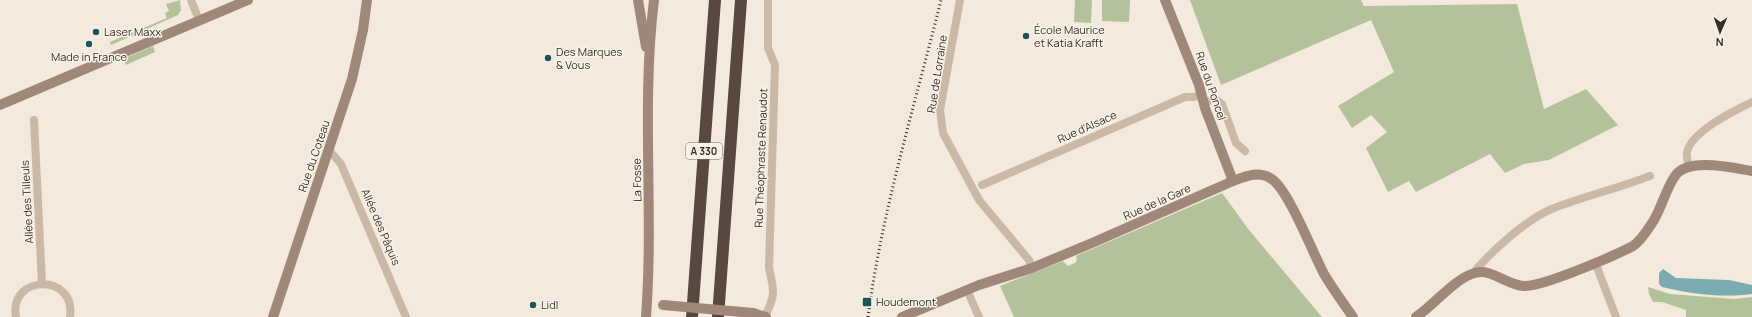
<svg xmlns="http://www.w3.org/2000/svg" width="1752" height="317" font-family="Manrope,sans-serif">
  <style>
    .green { fill: #b4c29c }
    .water { fill: #7aacb0 }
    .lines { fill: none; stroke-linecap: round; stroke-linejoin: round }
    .street { stroke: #cbb9a8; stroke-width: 8 }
    .secondary { stroke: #9f8879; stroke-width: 10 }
    .highway { stroke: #59483f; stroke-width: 12 }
    .rail { stroke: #382e28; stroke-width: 3; stroke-dasharray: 1 3; stroke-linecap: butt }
    .secondary-bridge { stroke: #9f8879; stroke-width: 10 }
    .poi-dot { fill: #1d545a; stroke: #faf3e9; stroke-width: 1.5 }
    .labels { text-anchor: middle; stroke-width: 3; stroke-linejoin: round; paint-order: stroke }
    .shield { fill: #faf3e9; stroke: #726962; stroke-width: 1 }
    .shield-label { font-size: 10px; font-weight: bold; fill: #382e28 }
    .poi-label { font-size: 11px; fill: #382e28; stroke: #faf3e9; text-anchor: start }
    .street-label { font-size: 11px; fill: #382e28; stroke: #faf3e9 }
  </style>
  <rect width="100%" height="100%" fill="#f3e9dc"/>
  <g class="green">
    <path d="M180,0L181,10L178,15L111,45L110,42L167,18L165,13L169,11L166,4Z"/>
    <path d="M1075,0H1092L1091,23L1074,22Z"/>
    <path d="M1102,0H1130L1129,22L1102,21Z"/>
    <path d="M1190,0H1361L1364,6L1517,4L1544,109L1586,89L1618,125L1549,160L1524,164L1505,173L1490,154L1416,192L1409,181L1388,192L1366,148L1387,132L1371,115L1352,128L1338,106L1394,72L1371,20L1221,85Z"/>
    <path d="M153,46L155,52L126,65L123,59Z"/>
    <path d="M1222,193L1249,230L1322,317H1014L1000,286L1063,261L1068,266L1075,263L1077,260L1076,256Z"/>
    <path d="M1648,287L1670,294L1734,299L1752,297V317H1686V310L1662,302H1653L1649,294Z"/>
  </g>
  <path class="water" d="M1663,269L1676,278L1729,280L1752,285V294C1723,298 1691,294 1662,287L1659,284V273Z"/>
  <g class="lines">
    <g class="street">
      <path d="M191,0L199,20"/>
      <path d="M960,0L940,110L943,133L979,200L1029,260L1032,268"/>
      <path d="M1204,103L1215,99L1222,104L1236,143L1245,151"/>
      <path d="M34,120L42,284"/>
      <path d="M329,150L341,164L406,317"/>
      <path d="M1689,168C1688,163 1686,157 1687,152C1691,132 1735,110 1752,102"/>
      <path d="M982,185L1185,97H1194L1202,94"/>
      <path d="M1595,262L1616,317"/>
      <path d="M1473,273C1492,251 1526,219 1554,208C1585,196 1619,188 1650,176"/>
      <path d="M967,290L979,317"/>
      <path d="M765,316C776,295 774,290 769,268L775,65L768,48V0"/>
      <path d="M16,317C8,274 77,273 70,317"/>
    </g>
    <g class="secondary">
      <path d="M638,0L646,47"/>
      <path d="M1165,0L1199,85L1205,108L1233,181"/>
      <path d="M0,105L248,0"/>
      <path d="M753,313L766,317"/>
      <path d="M273,317L352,79L363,30L367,0"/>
      <path d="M646,317C654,211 641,105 654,0"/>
      <path d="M902,317L979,285L1032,268L1092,243L1233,181C1246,176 1260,170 1273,180C1289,192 1313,253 1324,274C1333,289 1343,303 1353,317"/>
      <path d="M1416,317C1434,305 1455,278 1475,273C1491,268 1507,285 1524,286C1542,287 1614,256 1633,246C1642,240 1648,229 1654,220C1662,206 1666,189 1675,176C1688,157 1733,168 1752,171"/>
    </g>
    <g class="highway">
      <path d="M692,317L715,0"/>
      <path d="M718,317L741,0"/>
    </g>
    <path class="rail" d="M868,317C882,210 915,105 941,0"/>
    <path class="secondary-bridge" d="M663,305L753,313"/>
  </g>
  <g class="poi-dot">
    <circle cx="96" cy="32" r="4"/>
    <circle cx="1026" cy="36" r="4"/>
    <circle cx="89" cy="44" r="4"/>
    <circle cx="548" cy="58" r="4"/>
    <rect x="862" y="297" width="10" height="10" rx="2"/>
    <circle cx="533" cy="305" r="4"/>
  </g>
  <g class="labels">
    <rect class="shield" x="686" y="143" width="36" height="16" rx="3"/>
    <g class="shield-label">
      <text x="704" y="155">A 330</text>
    </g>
    <g class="poi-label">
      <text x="1034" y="34">École Maurice<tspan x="1034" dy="13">et Katia Krafft</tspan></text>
      <text x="104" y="36">Laser Maxx</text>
      <text x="556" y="56">Des Marques<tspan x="556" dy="13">&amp; Vous</tspan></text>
      <text x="89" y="61" text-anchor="middle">Made in France</text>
      <text x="876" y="306">Houdemont</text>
      <text x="541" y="309">Lidl</text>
    </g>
    <g class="street-label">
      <text transform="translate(937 74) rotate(-81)" y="4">Rue de Lorraine</text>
      <text transform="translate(1211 86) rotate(71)" y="4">Rue du Poncel</text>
      <text transform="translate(1087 127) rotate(-24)" y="4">Rue d'Alsace</text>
      <text transform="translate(314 156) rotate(-71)" y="4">Rue du Coteau</text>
      <text transform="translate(761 158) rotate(-88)" y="4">Rue Théophraste Renaudot</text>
      <text transform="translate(637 180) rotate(-91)" y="4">La Fosse</text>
      <text transform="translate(27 202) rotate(-93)" y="4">Allée des Tilleuls</text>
      <text transform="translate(1157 202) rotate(-24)" y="4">Rue de la Gare</text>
      <text transform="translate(381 227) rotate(67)" y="4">Allée des Pâquis</text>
    </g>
  </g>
  <g transform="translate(1720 32) rotate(182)" stroke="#faf3e9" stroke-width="3" paint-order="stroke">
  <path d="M0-3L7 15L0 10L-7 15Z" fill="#382e28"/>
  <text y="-6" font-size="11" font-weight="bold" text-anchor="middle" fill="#382e28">N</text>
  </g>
</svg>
